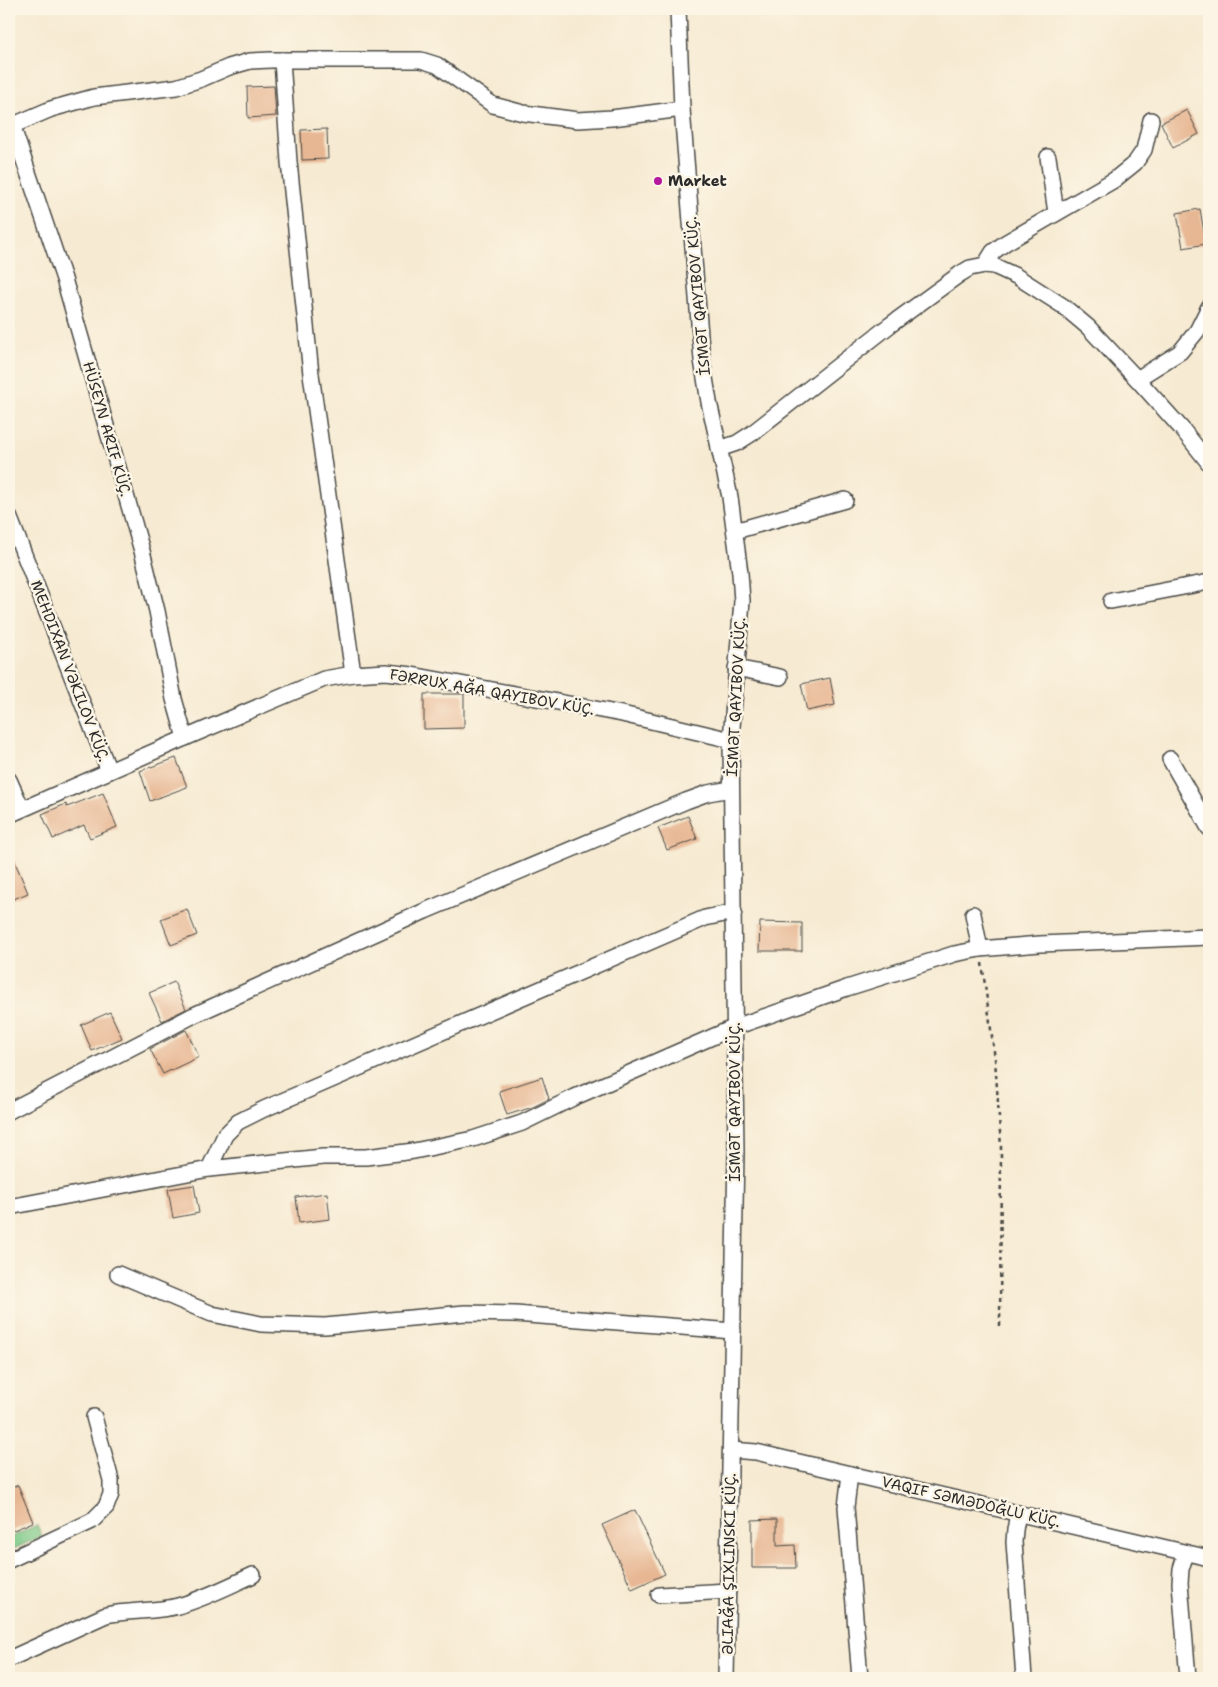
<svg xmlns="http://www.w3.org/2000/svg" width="1218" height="1687" font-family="'Shantell Sans',sans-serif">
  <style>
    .green { fill: #7dc988; stroke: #547a5a }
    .building { fill: #e7b692 }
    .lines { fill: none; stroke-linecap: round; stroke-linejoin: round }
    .minor-casing { stroke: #494844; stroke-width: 18 }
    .path { stroke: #494844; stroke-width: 2.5; stroke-dasharray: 4 4; stroke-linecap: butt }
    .minor { stroke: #fff; stroke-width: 15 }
    .poi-dot { fill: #b5179e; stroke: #fcf5e5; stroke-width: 2 }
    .labels { text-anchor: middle; stroke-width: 5; stroke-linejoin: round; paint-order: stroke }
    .poi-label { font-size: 15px; font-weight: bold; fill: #2b2b2b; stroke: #fcf5e5; text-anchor: start }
    .street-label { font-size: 15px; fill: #2b2b2b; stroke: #fcf5e5 }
  </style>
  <rect width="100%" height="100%" fill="#fcf5e5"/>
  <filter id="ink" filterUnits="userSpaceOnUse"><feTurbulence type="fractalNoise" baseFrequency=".02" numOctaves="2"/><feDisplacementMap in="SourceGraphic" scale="10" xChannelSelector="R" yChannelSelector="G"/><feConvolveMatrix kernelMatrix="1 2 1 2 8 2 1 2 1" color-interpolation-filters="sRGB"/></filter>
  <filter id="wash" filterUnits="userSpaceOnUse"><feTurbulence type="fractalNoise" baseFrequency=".0096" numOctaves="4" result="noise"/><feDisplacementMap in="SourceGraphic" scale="20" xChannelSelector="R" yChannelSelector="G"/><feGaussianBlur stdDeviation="1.12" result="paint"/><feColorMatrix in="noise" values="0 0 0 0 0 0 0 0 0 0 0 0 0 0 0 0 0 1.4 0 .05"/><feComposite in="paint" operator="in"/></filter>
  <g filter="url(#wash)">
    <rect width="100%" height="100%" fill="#f6ead2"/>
    <path class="green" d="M37,1525L42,1536L9,1551V1538Z"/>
    <g id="blocks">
      <g class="building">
        <path d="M274,86L276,116L248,118L247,87Z"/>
        <path d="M1187,110L1199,134L1173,148L1161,123Z"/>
        <path d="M327,129L328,159L302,160L301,130Z"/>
        <path d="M1200,209L1206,244L1183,248L1177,213Z"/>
        <path d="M830,678L835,705L807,711L801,684Z"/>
        <path d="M424,694H464V728L424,729Z"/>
        <path d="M176,758L187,787L150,801L140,771Z"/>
        <path d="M103,793L117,827L90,838L84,825L53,839L42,814L66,804L67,807Z"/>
        <path d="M688,816L697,839L667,850L658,828Z"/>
        <path d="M9,848L28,893L9,901Z"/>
        <path d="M187,909L197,935L171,945L161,919Z"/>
        <path d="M760,922L802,923V951H759Z"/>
        <path d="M174,982L186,1009L162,1021L149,993Z"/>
        <path d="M110,1012L122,1038L92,1051L81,1025Z"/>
        <path d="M186,1030L199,1057L163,1074L150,1049Z"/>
        <path d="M542,1077L549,1099L533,1107L507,1115L499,1091Z"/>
        <path d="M194,1185L199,1213L173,1218L168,1189Z"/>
        <path d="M327,1193L330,1219L299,1223L296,1197Z"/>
        <path d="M18,1485L33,1522L9,1532V1489Z"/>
        <path d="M635,1510L665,1574L632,1589L602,1525Z"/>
        <path d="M777,1519V1546L795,1545L796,1568H752V1520Z"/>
      </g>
    </g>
  </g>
  <g filter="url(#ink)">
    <use href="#blocks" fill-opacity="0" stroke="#494844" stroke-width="1"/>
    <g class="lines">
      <defs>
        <g id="minor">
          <path d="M678,9L682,109L702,360L709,402L730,497L740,573L742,601L731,740L736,1153L726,1678"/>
          <path d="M282,60L289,162L311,374L353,674"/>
          <path d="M12,125L64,279L142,551L157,611L174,699L185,738"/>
          <path d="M9,127L51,109L94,97L176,87L201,79L229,67L250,61L271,60H421L437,65L493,105L523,113L578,120L612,118L682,109"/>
          <path d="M1048,157L1056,213"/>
          <path d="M985,265L993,252L1005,243L1114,180L1135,163L1144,150L1151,120"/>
          <path d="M1137,379L1180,352L1197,331L1209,307"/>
          <path d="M719,449L737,443L751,434L890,325L960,274L970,268L985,265L994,266L1016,276L1063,306L1088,327L1137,379L1182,429L1209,463"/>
          <path d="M9,516L109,771"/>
          <path d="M735,531L845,500"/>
          <path d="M1111,601L1209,582"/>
          <path d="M736,668L780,677"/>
          <path d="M1170,759L1209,828"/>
          <path d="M9,780L22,809"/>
          <path d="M9,815L185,738L324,679L353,674L386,672L412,675L622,714L731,740"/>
          <path d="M973,914L980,949"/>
          <path d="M9,1111L194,1015L425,911L686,801L708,793L731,789"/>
          <path d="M209,1169L225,1135L238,1122L264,1109L705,918L734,912"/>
          <path d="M9,1207L209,1169L323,1157H366L414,1151L473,1139L522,1123L575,1097L735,1027L847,988L954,954L980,949L1040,944L1209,937"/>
          <path d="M118,1274L212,1314L261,1324L325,1326L465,1313L515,1314L733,1331"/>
          <path d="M731,1450L756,1452L1209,1558"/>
          <path d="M850,1474L846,1507L860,1678"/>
          <path d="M1018,1513L1015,1530L1014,1542L1024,1678"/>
          <path d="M1186,1553L1181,1569L1180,1583L1188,1678"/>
          <path d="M9,1560L92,1521L106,1507L111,1494V1480L94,1417"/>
          <path d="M659,1595L728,1591"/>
          <path d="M9,1659L106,1615C129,1610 156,1612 178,1606C204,1599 229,1586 253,1575"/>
        </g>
      </defs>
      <use href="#minor" class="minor-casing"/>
      <path class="path" d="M982,963L995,1059L1001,1147L1000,1328"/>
      <use href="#minor" class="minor"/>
    </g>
  </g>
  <circle class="poi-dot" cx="658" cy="181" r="5"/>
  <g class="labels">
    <g class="poi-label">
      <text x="668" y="186">Market</text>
    </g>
    <g class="street-label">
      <text transform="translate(698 296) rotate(-95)" y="5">İSMƏT QAYIBOV KÜÇ.</text>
      <text transform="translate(107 429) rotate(74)" y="5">HÜSEYN ARIF KÜÇ.</text>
      <text transform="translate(70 671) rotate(69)" y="5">MEHDIXAN VƏKILOV KÜÇ.</text>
      <text transform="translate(492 692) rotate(10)" y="5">FƏRRUX AĞA QAYIBOV KÜÇ.</text>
      <text transform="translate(736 697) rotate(-87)" y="5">İSMƏT QAYIBOV KÜÇ.</text>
      <text transform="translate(735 1102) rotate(-90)" y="5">İSMƏT QAYIBOV KÜÇ.</text>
      <text transform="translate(971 1502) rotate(13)" y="5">VAQIF SƏMƏDOĞLU KÜÇ.</text>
      <text transform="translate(729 1564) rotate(-89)" y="5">ƏLIAĞA ŞIXLINSKI KÜÇ.</text>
    </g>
  </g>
  <rect width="1218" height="1687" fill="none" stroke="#fcf5e5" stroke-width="30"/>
</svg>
